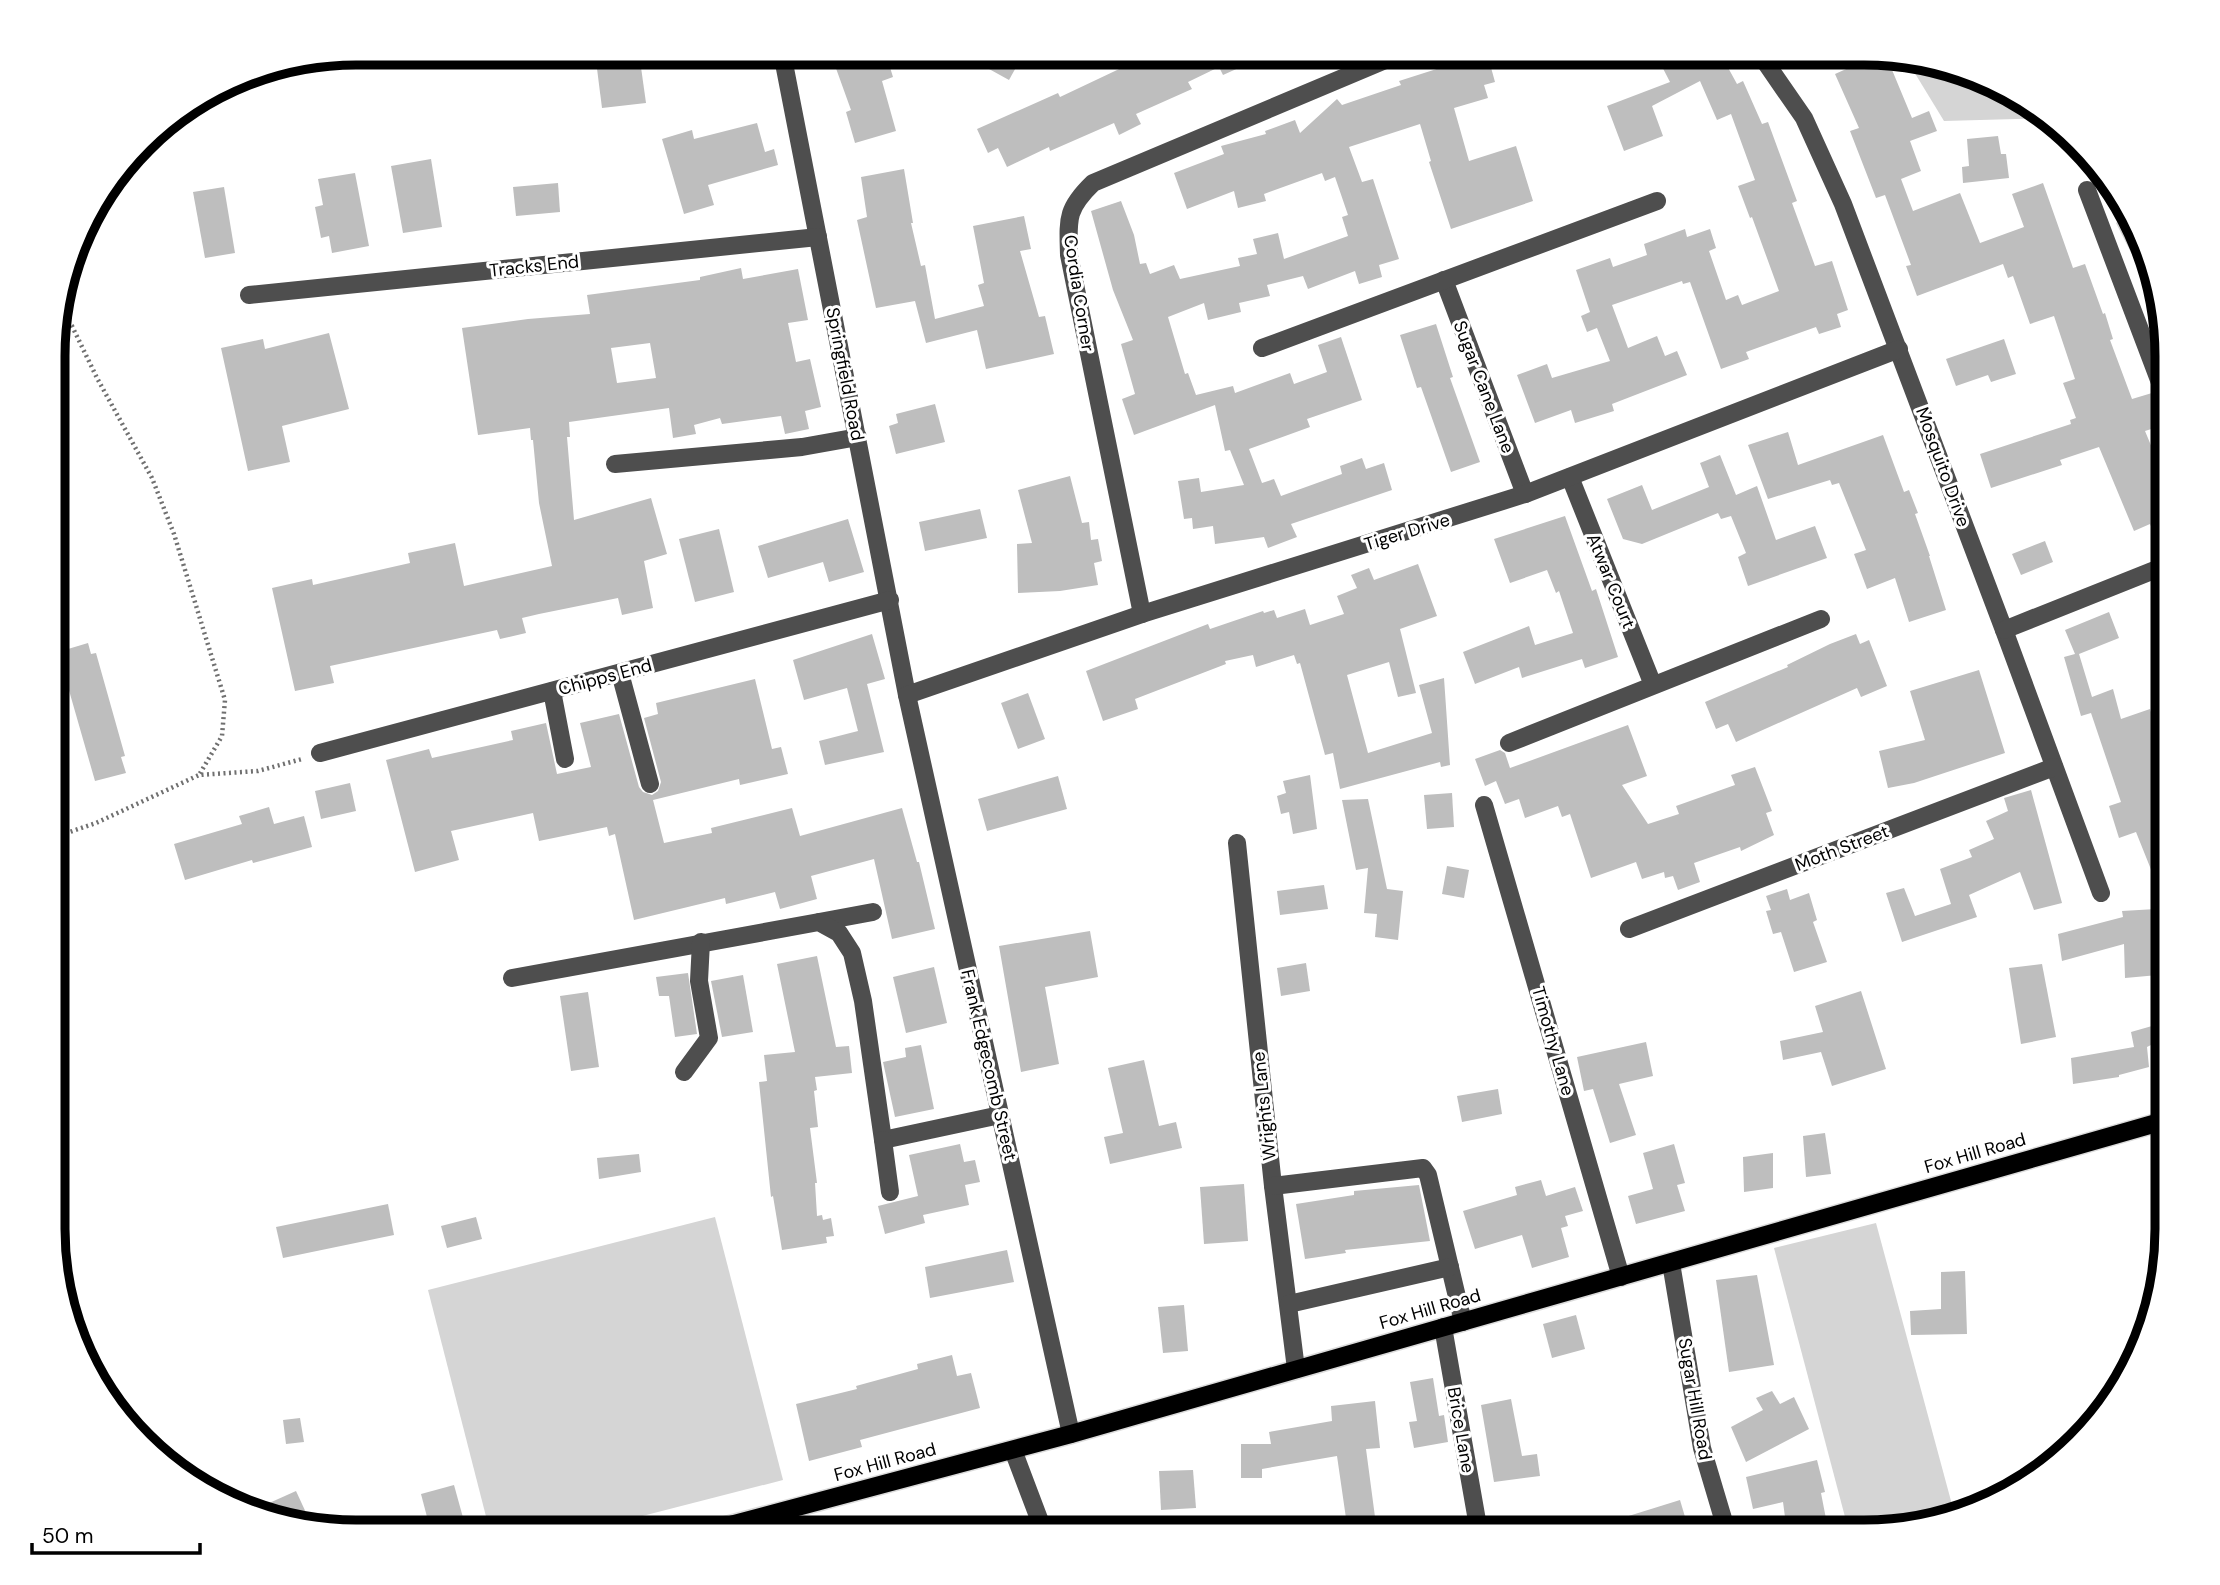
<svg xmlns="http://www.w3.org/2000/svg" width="2220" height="1585" font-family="'DM Sans',sans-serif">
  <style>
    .green { fill: #d5d5d5 }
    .building { fill: #bebebe; fill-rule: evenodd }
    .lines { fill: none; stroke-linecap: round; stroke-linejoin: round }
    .major-casing { stroke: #dbdbdb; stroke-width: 21 }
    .path { stroke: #707070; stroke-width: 4.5; stroke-dasharray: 2 3.5; stroke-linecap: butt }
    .minor { stroke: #4e4e4e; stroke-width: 18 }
    .major { stroke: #000; stroke-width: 18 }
    .labels { text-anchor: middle; stroke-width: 6; stroke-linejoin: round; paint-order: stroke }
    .street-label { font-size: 18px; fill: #000; stroke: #fff }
    .rim { fill: none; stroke: #000; stroke-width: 9 }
  </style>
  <rect width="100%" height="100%" fill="#fff"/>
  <g class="green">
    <path d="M1905,57L1962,69L2051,118L1944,121Z"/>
    <path d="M2129,213L2136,221L2154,287L2149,288L2116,223Z"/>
    <path d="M715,1217L783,1480L580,1532H490L428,1290Z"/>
    <path d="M1876,1223L1954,1512L1865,1532H1849L1774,1248Z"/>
  </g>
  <g class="building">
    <path d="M595,53H639L646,103L602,108Z"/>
    <path d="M853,53H865L870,67L888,61L893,77L882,81L896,131L855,143L846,112L851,110L833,60Z"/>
    <path d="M960,53H1024L1009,80Z"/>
    <path d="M1153,53H1272L1223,75L1219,67L1188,82L1192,89L1136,114L1141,124L1119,135L1114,123L1050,151L1049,147L1007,167L998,148L988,153L977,129L1058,93L1060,97Z"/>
    <path d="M1479,53H1487L1495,82L1484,85L1488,98L1454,108L1469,161L1516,146L1533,201L1451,229L1429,162L1431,161L1420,124L1349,147L1362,182L1373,179L1399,259L1379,265L1382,277L1359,284L1355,271L1308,289L1303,276L1267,285L1270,296L1239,303L1241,312L1208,320L1204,303L1168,317L1185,374L1188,373L1196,395L1233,386L1235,393L1290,373L1294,384L1327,372L1318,345L1341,337L1362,400L1307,419L1310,427L1249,449L1262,483L1274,479L1281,496L1342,474L1340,466L1362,458L1366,469L1384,463L1392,490L1291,524L1297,537L1268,548L1264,537L1215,544L1213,526L1193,529L1192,518L1184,519L1178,481L1199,478L1201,492L1244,485L1230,450L1225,451L1215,405L1134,435L1122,399L1135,394L1121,344L1133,340L1113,290L1091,211L1121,201L1134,235L1140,264L1146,263L1150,274L1174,265L1180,279L1240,266L1238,258L1257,254L1253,239L1278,233L1284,259L1348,236L1342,217L1348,215L1335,177L1325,181L1322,173L1264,194L1266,201L1238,208L1234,191L1187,209L1174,173L1224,154L1221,146L1266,134L1265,131L1295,120L1300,133L1337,99L1342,105L1401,85L1399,81L1446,66L1445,63Z"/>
    <path d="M1655,53H1684L1688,61L1702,53H1720L1737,84L1743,81L1762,124L1768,122L1797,201L1792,203L1815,266L1832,261L1848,310L1837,314L1841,327L1819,334L1816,327L1746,352L1749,359L1721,369L1690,282L1683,284L1682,281L1612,305L1628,348L1657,336L1665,356L1677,351L1687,375L1612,404L1614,411L1575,423L1571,410L1535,423L1517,375L1547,364L1552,378L1610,361L1597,328L1587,332L1581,316L1590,312L1576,270L1610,258L1613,267L1647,255L1644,244L1685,229L1687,237L1710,229L1716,248L1709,251L1726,300L1738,295L1742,305L1779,291L1752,217L1750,218L1738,186L1755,180L1731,114L1717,120L1700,81L1652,106L1663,136L1624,151L1607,106L1670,82Z"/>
    <path d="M1882,53H1885L1912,118L1929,111L1937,131L1910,141L1921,171L1901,179L1913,211L1960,193L1980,243L2024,227L2012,194L2043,183L2073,268L2085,264L2103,314L2105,313L2113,339L2110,340L2132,399L2152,393L2157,406L2163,411L2167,424L2145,431L2167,484V527L2154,533L2150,524L2134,531L2099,447L2060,460L2062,465L1991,488L1980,454L2071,424L2070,420L2076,418L2063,383L2075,379L2054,316L2030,324L2013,276L2008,278L2003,264L1917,296L1906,266L1911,265L1885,195L1876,198L1850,131L1859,128L1835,74Z"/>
    <path d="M757,123L765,152L774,149L778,165L708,185L714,205L684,214L662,139L692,130L694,139Z"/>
    <path d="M1998,136L2001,154H2006L2009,178L1963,183L1962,167L1969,166L1967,139Z"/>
    <path d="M431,159L442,227L403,233L391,166Z"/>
    <path d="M904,169L913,223H911L921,266L925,265L935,319L984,306L978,285L984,283L973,226L1024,216L1031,249L1020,251L1039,317L1045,316L1054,354L986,369L977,330L926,343L915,301L876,308L857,220L867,217L861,177Z"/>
    <path d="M355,173L369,246L332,253L329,236L321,238L315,207L323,205L318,179Z"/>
    <path d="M558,183L560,212L516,216L513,187Z"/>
    <path d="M224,187L235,253L205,258L193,192Z"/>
    <path d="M741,268L743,279L798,269L808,320L788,323L796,362L810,359L821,407L805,411L809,429L785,434L781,416L722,424L720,418L694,425L696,434L673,438L669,408L569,422L570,437H567L574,520L651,498L667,554L644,561L653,608L622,615L618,598L539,614L522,618L526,633L500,639L497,630L330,666L334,683L295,691L272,588L312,579L313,585L410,563L408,553L455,543L464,586L552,566L539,503L533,440H531L530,428L478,435L462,328L528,319L590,314L587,295L700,280V277ZM650,343L656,378L617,383L611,348Z"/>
    <path d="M1436,324L1453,377L1450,378L1480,462L1451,472L1421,387L1417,388L1400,335Z"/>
    <path d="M329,333L349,409L282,426L290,462L248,471L221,348L263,339L265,349Z"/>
    <path d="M2004,339L2016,374L1991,382L1988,375L1956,386L1946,359Z"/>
    <path d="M935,404L945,442L896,454L889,426L898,423L896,414Z"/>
    <path d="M1788,432L1798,465L1883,435L1904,492L1909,490L1918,513L1915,514L1930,556H1929L1946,610L1909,622L1895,578L1867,589L1854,554L1866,550L1839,483L1832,485L1830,480L1768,499L1748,445Z"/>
    <path d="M1720,455L1736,495L1757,486L1776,540L1815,526L1827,558L1748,586L1738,557L1746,553L1731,516L1721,519L1718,513L1642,544L1623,539L1607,499L1642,485L1652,510L1709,487L1700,463Z"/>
    <path d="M1070,476L1082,523L1089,522L1091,540L1098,539L1102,561L1094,563L1098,585L1060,591L1018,593L1017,544L1032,543L1018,490Z"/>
    <path d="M980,509L987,538L925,551L919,522Z"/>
    <path d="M1565,516L1592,591L1596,589L1618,657L1585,668L1582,659L1522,678L1519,667L1475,684L1463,652L1529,626L1535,645L1573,633L1559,591L1556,593L1547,570L1510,583L1494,539Z"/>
    <path d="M848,519L864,572L829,582L823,562L768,578L758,546Z"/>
    <path d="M719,529L734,592L695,602L679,539Z"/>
    <path d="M2045,541L2053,562L2021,575L2012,554Z"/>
    <path d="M1418,564L1437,616L1400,629L1416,693L1398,697L1389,662L1347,675L1368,753L1432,733L1419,685L1444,678L1450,765L1441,767L1440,762L1340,789L1333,753L1325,755L1300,663L1297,664L1294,655L1256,667L1253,655L1225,661L1226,664L1135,699L1138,709L1103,721L1086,671L1208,624L1210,629L1263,611L1264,613L1274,610L1277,618L1305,609L1310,625L1344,614L1337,596L1357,588L1351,575L1369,568L1374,580Z"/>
    <path d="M2109,612L2119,638L2079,654L2092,697L2113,689L2121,719L2150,709L2167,762V867L2152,872L2136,832L2119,838L2109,806L2121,802L2091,713L2081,716L2064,657L2075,654L2065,630Z"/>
    <path d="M872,634L885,679L867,684L884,752L825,765L819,741L858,731L847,688L804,700L793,660Z"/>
    <path d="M1856,634L1860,644L1869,640L1887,686L1861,697L1857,688L1736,742L1728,724L1716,729L1705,702L1788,667L1787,665L1830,644Z"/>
    <path d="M88,643L91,654L96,653L125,756L121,757L126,773L95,781L58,652Z"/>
    <path d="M1979,670L2005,753L1914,783L1888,788L1879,751L1925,740L1910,691Z"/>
    <path d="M755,679L772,749L781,747L788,774L740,785L739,779L653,800L664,843L712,833L711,828L792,808L800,836L902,808L917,862H919L935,929L892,939L874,859L811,876L817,899L780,909L775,892L726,904L725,898L634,920L615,834L609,836L607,827L539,841L533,813L451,831L459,860L415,872L386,760L429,749L432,758L513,740L511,731L546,723L557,774L591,767L580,723L619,714L639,787L643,792L652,795L658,791L661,782L644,718L658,714L656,703Z"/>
    <path d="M1028,693L1045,739L1018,749L1001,703Z"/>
    <path d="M1628,725L1647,776L1622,785L1648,824L1679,814L1676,806L1735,785L1731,775L1755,767L1772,811L1766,813L1774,835L1741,851L1740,847L1694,863L1700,882L1678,890L1673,876L1665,878L1664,872L1642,879L1636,862L1591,878L1570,814L1562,817L1558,806L1525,818L1519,799L1505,804L1496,781L1485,786L1475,759L1500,750L1505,753L1510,768Z"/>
    <path d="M1310,775L1317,829L1293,834L1289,812L1281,814L1277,796L1286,793L1283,781Z"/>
    <path d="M1058,776L1067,809L987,831L978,799Z"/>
    <path d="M350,783L356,811L321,819L315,791Z"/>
    <path d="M2031,790L2062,903L2034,910L2020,872L1969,895L1977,917L1902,942L1886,893L1904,888L1915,916L1951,904L1940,869L1972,857L1969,850L1994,839L1986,821L2008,811L2004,798Z"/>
    <path d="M1452,793L1454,827L1427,829L1424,795Z"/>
    <path d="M1368,799L1387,889L1403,891L1398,940L1375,937L1377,914L1364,913L1368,868L1356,870L1342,800Z"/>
    <path d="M269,807L274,824L304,816L312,847L253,863L252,860L185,880L174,844L242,824L239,816Z"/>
    <path d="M1447,866L1469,870L1464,898L1442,894Z"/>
    <path d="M1324,885L1328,909L1280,915L1277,891Z"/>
    <path d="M1787,889L1790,900L1809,893L1817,920L1813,922L1827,962L1794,972L1781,932L1773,934L1766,911L1771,910L1766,896Z"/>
    <path d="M2156,909L2158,975L2125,978L2124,944L2062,961L2058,934L2123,917L2122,911Z"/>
    <path d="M1090,931L1098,977L1045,987L1059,1064L1021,1072L999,946Z"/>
    <path d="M817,956L836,1047L849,1046L852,1073L815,1077L817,1090L814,1091L818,1127L810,1128L817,1183H815L817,1216L822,1215L823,1220L831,1218L834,1236L826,1237L827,1243L782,1250L773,1196L771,1197L759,1082L767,1081L764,1055L795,1052L777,964Z"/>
    <path d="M1306,963L1310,991L1281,996L1277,968Z"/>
    <path d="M2042,964L2056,1037L2021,1044L2009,968Z"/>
    <path d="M934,967L947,1023L906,1033L893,977Z"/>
    <path d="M688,973L697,1034L675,1037L669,996H659L656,977Z"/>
    <path d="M743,975L753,1032L722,1037L711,981Z"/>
    <path d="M1861,991L1886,1069L1832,1086L1821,1052L1783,1060L1780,1041L1823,1032L1815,1006Z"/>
    <path d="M588,992L599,1067L571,1071L560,996Z"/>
    <path d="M2152,1026L2157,1042L2147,1047L2149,1067L2119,1075V1077L2073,1084L2071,1058L2134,1047L2131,1032Z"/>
    <path d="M1646,1042L1653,1076L1619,1084L1636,1135L1610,1143L1593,1089L1584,1091L1577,1057Z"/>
    <path d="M921,1045L934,1109L895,1117L883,1062L906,1057L905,1048Z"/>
    <path d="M1144,1060L1159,1126L1176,1122L1182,1148L1110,1164L1104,1137L1123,1133L1108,1068Z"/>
    <path d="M1498,1089L1502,1114L1462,1122L1457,1096Z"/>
    <path d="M1825,1133L1831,1174L1806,1177L1803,1136Z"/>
    <path d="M960,1144L964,1162L975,1160L980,1182L965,1185L969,1205L923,1215L925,1223L885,1234L878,1206L918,1196L909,1155Z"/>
    <path d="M1674,1144L1685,1183L1677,1185L1685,1211L1636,1224L1628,1196L1653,1189L1643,1153Z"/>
    <path d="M1773,1153V1188L1744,1192L1743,1157Z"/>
    <path d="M639,1154L641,1172L599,1179L597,1158Z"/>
    <path d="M1541,1180L1546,1196L1575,1187L1583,1211L1565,1216L1568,1226L1561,1228L1569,1257L1532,1268L1522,1235L1475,1249L1463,1211L1517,1195L1515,1187Z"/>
    <path d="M1244,1184L1248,1241L1204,1244L1200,1187Z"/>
    <path d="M1419,1185L1430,1241L1345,1250L1346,1253L1305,1259L1296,1204L1354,1195V1191Z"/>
    <path d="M388,1204L394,1235L283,1258L276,1227Z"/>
    <path d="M476,1217L482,1239L447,1248L441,1226Z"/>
    <path d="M1007,1250L1014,1282L930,1298L925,1267Z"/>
    <path d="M1965,1271L1967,1334L1911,1335L1910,1311L1941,1309V1272Z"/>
    <path d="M1757,1275L1774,1365L1729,1372L1716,1280Z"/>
    <path d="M1184,1305L1188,1351L1163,1353L1158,1307Z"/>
    <path d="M1576,1315L1585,1349L1552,1358L1543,1324Z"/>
    <path d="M952,1355L957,1376L971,1373L980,1408L860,1440L862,1447L809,1461L796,1404L857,1389L856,1386L918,1369L917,1364Z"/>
    <path d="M1433,1378L1439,1416L1444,1415L1448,1442L1414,1448L1409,1422L1417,1421L1410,1382Z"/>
    <path d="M1772,1391L1780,1404L1794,1397L1809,1429L1746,1462L1731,1427L1763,1410L1756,1398Z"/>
    <path d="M1511,1399L1522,1456L1537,1454L1540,1476L1494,1482L1481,1405Z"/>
    <path d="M1375,1401L1380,1448L1366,1449L1377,1532H1348L1337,1456L1262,1469V1478H1241V1444H1271L1269,1432L1332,1421L1331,1406Z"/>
    <path d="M300,1418L304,1442L286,1444L283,1420Z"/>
    <path d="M1817,1460L1825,1492L1821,1493L1828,1529L1808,1532H1787L1783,1502L1753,1509L1746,1477Z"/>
    <path d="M1193,1470L1196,1508L1161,1510L1159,1471Z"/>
    <path d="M454,1485L467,1532H431L421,1494Z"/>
    <path d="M296,1491L308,1517L295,1524L274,1519L267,1504Z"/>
    <path d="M1680,1500L1688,1527L1671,1532H1591L1590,1528Z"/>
  </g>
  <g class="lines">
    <defs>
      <path id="major" d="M704,1532L1071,1434L2167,1120"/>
    </defs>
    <use href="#major" class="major-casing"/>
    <g class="path">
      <path d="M57,309L72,326L97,378L152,478L174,534L225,700L222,736L199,775"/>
      <path d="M55,837L96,823L199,775L258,771L302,759"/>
    </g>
    <g class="minor">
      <path d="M782,53L907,695L1071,1434"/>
      <path d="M1759,53L1804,118L1843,204L2004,630L2101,893"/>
      <path d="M2087,190L2167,401"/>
      <path d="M1444,280L1525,494"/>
      <path d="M249,295L818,237"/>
      <path d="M1262,348L1657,201"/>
      <path d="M615,464L802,447L858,437"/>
      <path d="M1570,477L1653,685"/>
      <path d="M1142,614L1069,255C1068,219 1066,209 1093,183L1402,53"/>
      <path d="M2004,630L2167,565"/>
      <path d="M620,673L650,784"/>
      <path d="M552,691L565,759"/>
      <path d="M907,695L1142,614L1525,494L1899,349"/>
      <path d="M1509,743L1821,619"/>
      <path d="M320,753L890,600"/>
      <path d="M1484,805L1621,1277"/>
      <path d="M1237,843L1273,1186L1296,1369"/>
      <path d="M819,922L873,912"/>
      <path d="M1629,929L2054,767"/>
      <path d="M512,978L819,922L839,933L852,953L863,1001L883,1140L1000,1115"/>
      <path d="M684,1072L709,1038L699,981L701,942"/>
      <path d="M883,1140L890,1192"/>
      <path d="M1273,1186L1423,1168L1428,1175L1463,1322"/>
      <path d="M1671,1263L1702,1448L1727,1532"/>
      <path d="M1289,1304L1450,1267"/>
      <path d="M1443,1327L1479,1532"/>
      <path d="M1013,1450L1044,1532"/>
    </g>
    <use href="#major" class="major"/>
  </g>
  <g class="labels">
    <g class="street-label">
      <text transform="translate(534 266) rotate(-6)" y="6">Tracks End</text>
      <text transform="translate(1079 293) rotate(81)" y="6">Cordia Corner</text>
      <text transform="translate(845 374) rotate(79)" y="6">Springfield Road</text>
      <text transform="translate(1484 387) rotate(69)" y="6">Sugar Cane Lane</text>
      <text transform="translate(1943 467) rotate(70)" y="6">Mosquito Drive</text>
      <text transform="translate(1407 532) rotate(-17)" y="6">Tiger Drive</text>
      <text transform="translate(1611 581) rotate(68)" y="6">Atwar Court</text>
      <text transform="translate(605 677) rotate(-15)" y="6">Chipps End</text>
      <text transform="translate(1842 848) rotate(-21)" y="6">Moth Street</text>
      <text transform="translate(1553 1041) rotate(74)" y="6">Timothy Lane</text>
      <text transform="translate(989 1065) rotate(77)" y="6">Frank Edgecomb Street</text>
      <text transform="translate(1264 1106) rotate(-96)" y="6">Wrights Lane</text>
      <text transform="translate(1975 1153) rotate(-16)" y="6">Fox Hill Road</text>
      <text transform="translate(1430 1309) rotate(-16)" y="6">Fox Hill Road</text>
      <text transform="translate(1695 1399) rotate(80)" y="6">Sugar Hill Road</text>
      <text transform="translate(1461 1430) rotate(80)" y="6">Brice Lane</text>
      <text transform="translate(885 1462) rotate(-15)" y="6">Fox Hill Road</text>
    </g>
  </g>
  <path d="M0 0H2220V1585H0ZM356 65H1864A291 291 0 0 1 2155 356V1229A291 291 0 0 1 1864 1520H356A291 291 0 0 1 65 1229V356A291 291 0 0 1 356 65Z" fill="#fff" fill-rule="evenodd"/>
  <path class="rim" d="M356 65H1864A291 291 0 0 1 2155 356V1229A291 291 0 0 1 1864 1520H356A291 291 0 0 1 65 1229V356A291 291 0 0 1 356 65Z"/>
  <path d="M32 1543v10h168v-10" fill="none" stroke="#000000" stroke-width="3.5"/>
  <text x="42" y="1543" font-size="21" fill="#000000" stroke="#ffffff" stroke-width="5" paint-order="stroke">50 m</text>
</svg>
